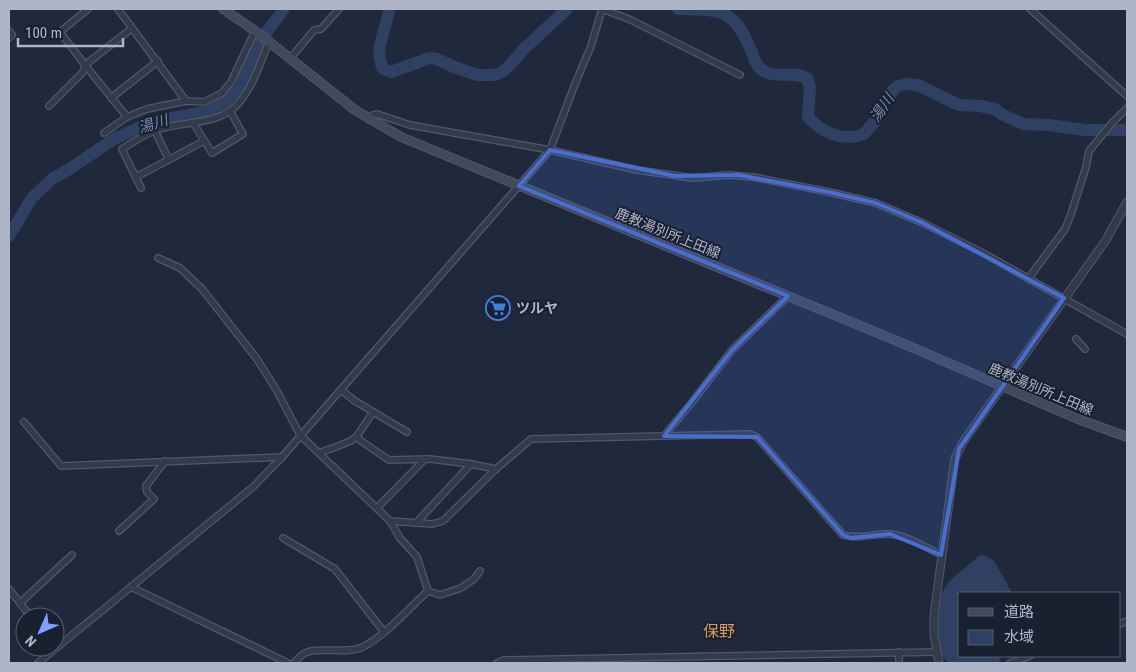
<svg xmlns="http://www.w3.org/2000/svg" width="1136" height="672" font-family="'Roboto Condensed','Noto Sans JP',sans-serif">
  <style>
    .water { fill: #304062 }
    .lines { fill: none; stroke-linecap: round; stroke-linejoin: round }
    .river { stroke: #304062; stroke-width: 12 }
    .minor-casing { stroke: #515869; stroke-width: 8 }
    .tertiary-casing { stroke: #515869; stroke-width: 9 }
    .secondary-casing { stroke: #515869; stroke-width: 10 }
    .minor { stroke: #333b4b; stroke-width: 5.5 }
    .tertiary { stroke: #333b4b; stroke-width: 7 }
    .secondary { stroke: #41495f; stroke-width: 8 }
    .marked { fill: #486dd3; fill-opacity: 0.2; stroke: #486dd3; stroke-width: 4; stroke-linejoin: round }
    .labels { text-anchor: middle; stroke-width: 4; stroke-linejoin: round; paint-order: stroke }
    .street-label { font-size: 14px; fill: #aeb5c8; stroke: #192030 }
    .poi-label { font-size: 14px; font-weight: bold; fill: #aeb5c8; stroke: #192030; text-anchor: start }
    .water-label { font-size: 15px; font-style: italic; fill: #7488b2; stroke: #192030 }
    .quarter-label { font-size: 16px; fill: #dd9c54; stroke: #192030 }
  </style>
  <rect width="100%" height="100%" fill="#1f293b"/>
  <path class="water" d="M982,555L990,558L994,561L1012,593H960V656H1002L998,663H948C946,660 942,657 941,654C935,642 937,600 944,589C952,576 968,566 978,557Z"/>
  <g class="lines">
    <g class="river">
      <path d="M389,9C387,30 373,48 383,69L391,72L429,58L437,59L454,67L477,75H495L502,72L509,66L524,49L567,9"/>
      <path d="M678,9C720,10 733,7 751,50C754,57 756,66 762,70C776,80 792,70 807,78L810,88L808,117C822,133 844,142 864,134L876,120L892,91L898,86L906,84L918,85L959,105L980,106L995,109L1001,114L1023,124L1049,125L1085,130H1127"/>
      <path d="M9,236L32,198L52,179L68,170L114,139L149,123L209,111L227,101L240,87L260,41L284,9"/>
    </g>
    <defs>
      <g id="minor">
        <path d="M88,9L60,32L85,65L127,117"/>
        <path d="M118,9L186,101"/>
        <path d="M602,9L631,20L740,75"/>
        <path d="M1030,9L1127,96"/>
        <path d="M9,31L12,35L9,38"/>
        <path d="M290,59L314,30L321,29L339,9"/>
        <path d="M111,98L158,61"/>
        <path d="M49,106L83,72L85,65L131,29"/>
        <path d="M369,120L373,115L377,114L410,125L550,150L637,170L693,178L729,175L753,177L829,192L876,203L923,223L983,253L1127,334"/>
        <path d="M194,124L212,153L243,134L230,111"/>
        <path d="M155,131L169,160"/>
        <path d="M104,133L127,117L147,109L186,101L204,102L222,93L231,82L255,31"/>
        <path d="M136,177L204,141"/>
        <path d="M141,188L122,149C134,142 146,133 159,129C184,121 220,125 238,104C253,87 260,63 269,42"/>
        <path d="M158,258L180,268L202,289L257,359L277,391L300,435L390,521L400,538L417,557L428,591C409,608 386,635 363,647C346,655 314,645 302,655C299,657 296,661 294,663"/>
        <path d="M1028,279L1065,229L1071,214L1086,167L1089,151L1112,123L1127,108"/>
        <path d="M1076,339L1085,349"/>
        <path d="M341,390L355,401L407,432"/>
        <path d="M24,422L61,466L282,457"/>
        <path d="M357,436L373,412"/>
        <path d="M664,436L693,401L732,350L788,296"/>
        <path d="M319,453L351,441L357,436L361,441L389,460L430,459L471,464L496,469"/>
        <path d="M377,508L425,459"/>
        <path d="M390,521L432,524L443,521L496,469L531,439L750,434L757,437L843,535C859,540 874,533 890,534C908,536 925,547 941,555"/>
        <path d="M416,523L471,464"/>
        <path d="M119,531L154,499L147,492L146,486L165,461"/>
        <path d="M283,538L335,569L384,632"/>
        <path d="M131,587L288,663"/>
        <path d="M9,589L31,617"/>
        <path d="M428,591L440,595L461,588L474,579L480,571"/>
        <path d="M20,603L72,555"/>
        <path d="M1120,624L1127,621"/>
        <path d="M899,652V663"/>
        <path d="M38,663L253,487L282,457L550,150L575,84L591,46L602,9"/>
        <path d="M497,663L504,660L937,652"/>
        <path d="M1010,663L1030,656"/>
      </g>
      <path id="tertiary" d="M939,663L934,635V615L955,458L963,442L1106,240L1127,202"/>
      <path id="secondary" d="M223,9L258,33L355,110L401,137L902,343L1078,419L1127,437"/>
    </defs>
    <use href="#minor" class="minor-casing"/>
    <use href="#tertiary" class="tertiary-casing"/>
    <use href="#secondary" class="secondary-casing"/>
    <use href="#minor" class="minor"/>
    <use href="#tertiary" class="tertiary"/>
    <use href="#secondary" class="secondary"/>
  </g>
  <path class="marked" d="M550,150L675,176L739,175L829,192L876,203L923,223L1064,298L959,449L941,555L890,534L851,538L843,535L757,437L664,436L732,350L788,296L519,186Z"/>
  <defs>
    <symbol id="supermarket-ring" viewBox="-11 -11 22 22"><circle r="9.5" fill="#192030" stroke="#3f7fe0" stroke-width="1.5"/><path d="M-6-5.5h2.5l.6 2H6L4.5 2H-2.5L-4.4-4H-6ZM-1.5 3.2a1.3 1.3 0 1 0 .1 0ZM3 3.2a1.3 1.3 0 1 0 .1 0Z" fill="#3f7fe0"/></symbol>
  </defs>
  <g fill-rule="evenodd">
    <use href="#supermarket-ring" x="484" y="294" width="28" height="28"/>
  </g>
  <g class="labels">
    <g class="street-label">
      <text transform="translate(668 233) rotate(22)" y="5">鹿教湯別所上田線</text>
      <text transform="translate(1041 389) rotate(23)" y="5">鹿教湯別所上田線</text>
    </g>
    <g class="poi-label">
      <text x="516" y="313">ツルヤ</text>
    </g>
    <g class="water-label">
      <text transform="translate(882 108) rotate(-55)" y="5">湯川</text>
      <text transform="translate(153 124) rotate(-17)" y="5">湯川</text>
    </g>
    <g class="quarter-label">
      <text x="719" y="637">保野</text>
    </g>
  </g>
  <rect width="1136" height="672" fill="none" stroke="#aeb5c8" stroke-width="20"/>
  <rect x="958" y="592" width="162" height="65" fill="#192030" stroke="#555c6d"/>
  <rect x="968" y="608" width="25" height="8" fill="#41495f" stroke="#555c6d"/>
  <text x="1004" y="617" font-size="15" fill="#aeb5c8">道路</text>
  <rect x="968" y="630" width="25" height="15" fill="#304062" stroke="#555c6d"/>
  <text x="1004" y="642" font-size="15" fill="#aeb5c8">水域</text>
  <g transform="translate(40 632) rotate(225)"><circle r="24" fill="#192030" stroke="#555c6d"/>
  <path d="M0-4L9 19L0 12L-9 19Z" fill="#7ca2ff"/>
  <text y="-8" font-size="14" font-weight="bold" text-anchor="middle" fill="#aeb5c8">N</text>
  </g>
  <path d="M18 38v8h105v-8" fill="none" stroke="#aeb5c8" stroke-width="2.5"/>
  <text x="25" y="38" font-size="15" fill="#aeb5c8" stroke="#192030" stroke-width="4" paint-order="stroke">100 m</text>
</svg>
